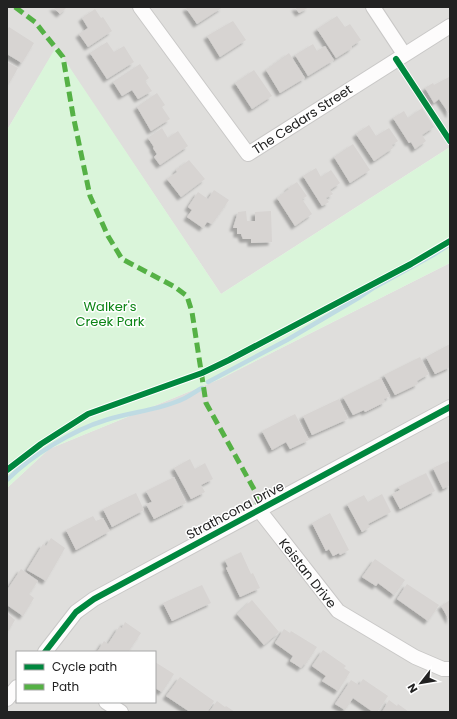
<svg xmlns="http://www.w3.org/2000/svg" width="457" height="719" font-family="Poppins,sans-serif">
  <style>
    .residential { fill: #dfdedc; fill-rule: evenodd }
    .park { fill: #daf5da }
    .lines { fill: none; stroke-linecap: round; stroke-linejoin: round }
    .stream { stroke: #bfdbe3; stroke-width: 4.5 }
    .building { fill: #d7d4d2; filter: url(#shadow) }
    .minor-casing { stroke: #c9c8c7; stroke-width: 16 }
    .minor { stroke: #fdfcfc; stroke-width: 14 }
    .quiet { stroke: #55b145; stroke-width: 5; stroke-dasharray: 10 5; stroke-linecap: butt }
    .cycleway-casing { stroke: #fff; stroke-width: 8 }
    .cycleway { stroke: #00873e; stroke-width: 6 }
    .labels { text-anchor: middle; stroke-width: 3; stroke-linejoin: round; paint-order: stroke }
    .street-label { font-size: 13px; fill: #222; stroke: #fff }
    .park-label { font-size: 13px; fill: #0c8416; stroke: #fff }
  </style>
  <defs>
    <filter id="shadow"><feDropShadow dx="-3.5" dy="3.5" stdDeviation="1" flood-color="#0004"/></filter>
  </defs>
  <rect width="100%" height="100%" fill="#f0eeeb"/>
  <g class="residential">
    <path d="M7,7H450V147L221,294L56,48L7,130Z"/>
    <path d="M450,263V712H7V488L49,449L220,379ZM17,652H155V702H17Z"/>
  </g>
  <path class="park" d="M56,47L221,294L450,147V263L220,379L49,449L7,488V130Z"/>
  <g class="lines">
    <g class="stream">
      <path d="M208,382L287,340L360,297L375,287L433,255L450,244"/>
      <path d="M7,480C32,455 73,430 106,420C131,412 160,410 183,399C190,396 196,391 202,388"/>
    </g>
  </g>
  <g class="building">
    <path d="M53,7H67L60,14Z"/>
    <path d="M188,7H223L197,24L186,8Z"/>
    <path d="M295,7H309L299,13Z"/>
    <path d="M95,9L101,18L103,17L112,31L88,47L79,34L88,28L82,18Z"/>
    <path d="M337,16L345,27L350,24L361,40L352,46V48L336,58L317,29Z"/>
    <path d="M233,21L246,40L220,57L207,36Z"/>
    <path d="M9,27L34,43L22,63L7,54V30Z"/>
    <path d="M107,42L114,52L124,46L134,62L107,79L90,53Z"/>
    <path d="M313,44L317,51L325,46L334,60L308,76L295,55Z"/>
    <path d="M289,53L305,78L280,93L266,70Z"/>
    <path d="M7,62L18,68L7,87Z"/>
    <path d="M140,64L149,78L145,81L152,91L138,99L132,90L122,96L113,82Z"/>
    <path d="M254,70L272,96L252,109L235,83Z"/>
    <path d="M449,77L450,78V115L439,99L434,103L425,88L433,83L434,85Z"/>
    <path d="M157,93L165,105L162,107L170,119L151,131L137,107Z"/>
    <path d="M422,108L434,127L422,135L426,141L415,149L411,142L409,143L393,118L404,111L408,118Z"/>
    <path d="M369,125L376,136L389,128L398,141L392,145L393,148L374,161L356,134Z"/>
    <path d="M162,128L168,138L178,131L188,146L160,165L154,157L157,154L153,148L154,147L148,138Z"/>
    <path d="M353,144L370,170L350,183L334,157Z"/>
    <path d="M189,160L205,179L181,197L167,179L177,172L176,170Z"/>
    <path d="M316,168L321,177L331,170L340,183L330,190L333,194L326,198L329,202L322,206L303,176Z"/>
    <path d="M297,182L307,196L302,199L312,214L295,226L277,198L289,189L288,188Z"/>
    <path d="M214,190L229,200L212,224L207,222L203,228L187,217L192,210L188,207L198,192L208,199Z"/>
    <path d="M246,211L247,221H255V212L271,211L272,242L251,243V239H243L241,234H237V228H233L238,212Z"/>
    <path d="M450,344V367L435,374L426,357Z"/>
    <path d="M420,357L429,374L417,381L418,384L395,395L384,375Z"/>
    <path d="M381,378L390,396L384,399L385,402L365,412L364,410L353,415L343,397Z"/>
    <path d="M339,399L348,419L312,435L303,416Z"/>
    <path d="M295,414L309,440L290,449L286,442L272,450L262,431Z"/>
    <path d="M190,459L195,469L205,463L213,479L201,485L205,492L191,499L174,468Z"/>
    <path d="M448,461V462L450,461V485L443,489L433,468Z"/>
    <path d="M426,473L435,491L400,509L392,494L400,490L398,487Z"/>
    <path d="M174,477L186,503L154,519L146,504L152,502L146,491Z"/>
    <path d="M136,493L144,510L112,527L103,509Z"/>
    <path d="M382,494L391,512L368,524L370,527L362,532L347,504L364,495L368,502Z"/>
    <path d="M330,513L349,550L340,555L339,553L333,556L329,549L326,551L312,523Z"/>
    <path d="M93,516L96,521L103,518L110,531L76,550L66,530Z"/>
    <path d="M51,538L65,548L46,581L27,570L43,544L46,546Z"/>
    <path d="M241,552L251,574L253,573L260,588L240,597L226,568L228,567L225,560Z"/>
    <path d="M375,559L405,580L394,595L378,583L376,586L362,577Z"/>
    <path d="M21,569L38,581L29,594L34,598L23,616L7,605V590Z"/>
    <path d="M407,584L439,605L428,621L397,599Z"/>
    <path d="M202,585L211,603L172,621L163,603Z"/>
    <path d="M252,600L279,632L264,645L237,614Z"/>
    <path d="M450,600V621L441,606Z"/>
    <path d="M7,613L15,620L7,633Z"/>
    <path d="M125,622L141,633L128,652H97L104,641L108,644L119,627L122,628Z"/>
    <path d="M284,629L290,633L291,631L317,647L305,665L304,664L301,668L290,661L293,656L275,643Z"/>
    <path d="M323,650L346,666L344,668L350,672L338,691L322,681L326,676L312,666Z"/>
    <path d="M155,662L174,674L162,692L155,688Z"/>
    <path d="M180,677L214,701L207,712H190L166,696Z"/>
    <path d="M363,679L388,696L377,712H373L353,698L345,710L335,704L351,680L359,685Z"/>
    <path d="M389,700L397,706L398,704L409,712H382Z"/>
    <path d="M217,701L225,707L226,706L235,712H209Z"/>
  </g>
  <g class="lines">
    <defs>
      <g id="minor">
        <path d="M140,7L248,154L450,26"/>
        <path d="M373,7L404,54"/>
        <path d="M259,510L338,611L415,657L443,669H450"/>
        <path d="M45,652L76,612L94,599L450,407"/>
        <path d="M7,699L17,687"/>
        <path d="M106,702L121,712"/>
      </g>
    </defs>
    <use href="#minor" class="minor-casing"/>
    <use href="#minor" class="minor"/>
    <path class="quiet" d="M15,7L35,22L63,57L73,115L90,196L108,236L122,259L175,287L187,296L192,312L206,403L255,491L259,510"/>
    <defs>
      <g id="cycleway">
        <path d="M396,59L450,141"/>
        <path d="M7,470L41,444L88,414L202,373L229,360L411,264L450,241"/>
        <path d="M45,652L76,612L94,599L450,407"/>
      </g>
    </defs>
    <use href="#cycleway" class="cycleway-casing"/>
    <use href="#cycleway" class="cycleway"/>
  </g>
  <g class="labels">
    <g class="street-label">
      <text transform="translate(302 119) rotate(-33)" y="5">The Cedars Street</text>
      <text transform="translate(235 510) rotate(-28)" y="5">Strathcona Drive</text>
      <text transform="translate(308 573) rotate(52)" y="5">Keistan Drive</text>
    </g>
    <g class="park-label">
      <text x="110" y="311">Walker's<tspan x="110" dy="15">Creek Park</tspan></text>
    </g>
  </g>
  <rect width="457" height="719" fill="none" stroke="#222222" stroke-width="16"/>
  <rect x="16" y="651" width="140" height="52" fill="#ffffff" stroke="#a7a7a7"/>
  <rect x="24" y="664" width="20" height="6" fill="#00873e" stroke="#a7a7a7"/>
  <text x="52" y="671" font-size="12" fill="#222222">Cycle path</text>
  <rect x="24" y="684" width="20" height="6" fill="#55b145" stroke="#a7a7a7"/>
  <text x="52" y="691" font-size="12" fill="#222222">Path</text>
  <g transform="translate(421 683) rotate(239)" stroke="#ffffff" stroke-width="3" paint-order="stroke">
  <path d="M0-3L7 15L0 10L-7 15Z" fill="#222222"/>
  <text y="-6" font-size="11" font-weight="bold" text-anchor="middle" fill="#222222">N</text>
  </g>
</svg>
